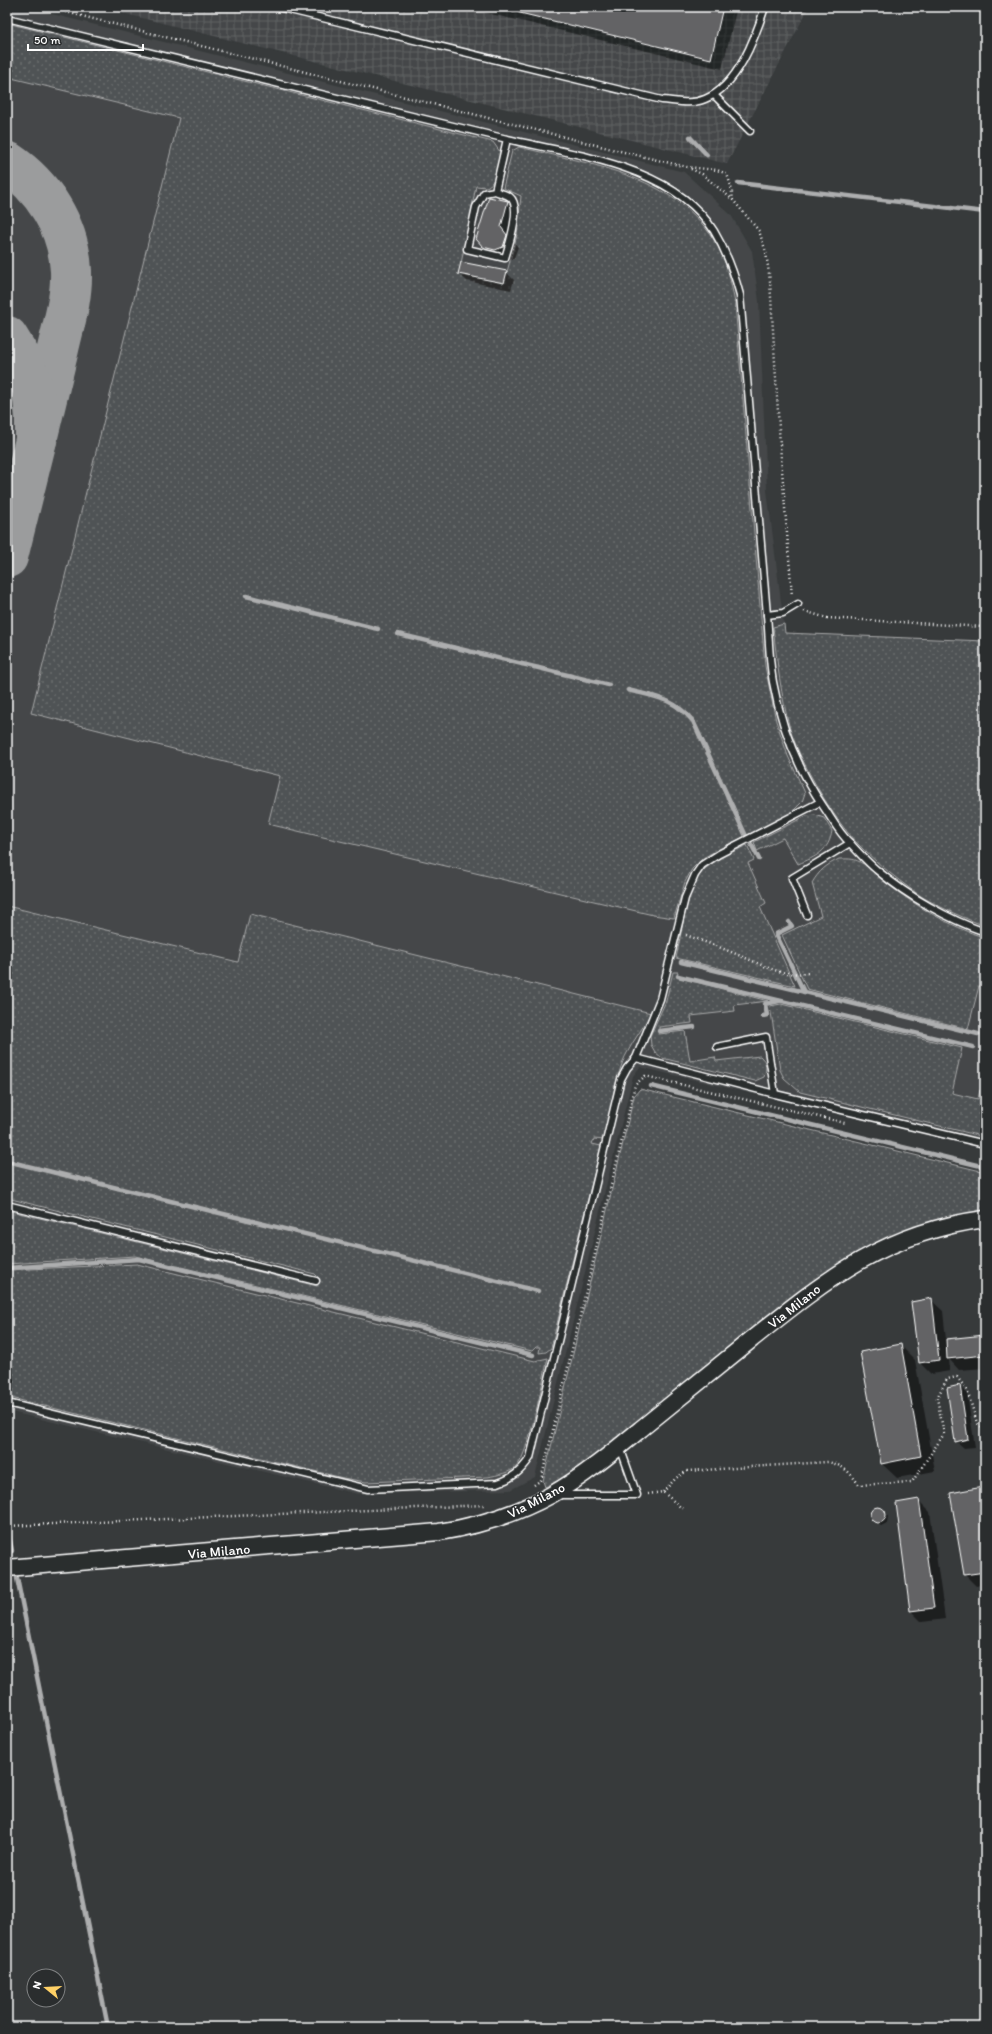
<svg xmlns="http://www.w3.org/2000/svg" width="992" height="2034" font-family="Itim,sans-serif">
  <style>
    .built { fill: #444748 }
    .industrial { fill: url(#industrial-grid) }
    .grass { fill: url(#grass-dots); stroke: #a8a9aa }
    .shadow { fill: #0007 }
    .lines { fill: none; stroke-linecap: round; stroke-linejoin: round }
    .stream { stroke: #adaeaf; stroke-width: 4.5 }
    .taxiway { stroke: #9b9c9d; stroke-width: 42 }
    .building { fill: #636465; stroke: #fff }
    .service-casing { stroke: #fff; stroke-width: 9 }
    .tertiary-casing { stroke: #fff; stroke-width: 19 }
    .path { stroke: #fff; stroke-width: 2.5; stroke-dasharray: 1 3; stroke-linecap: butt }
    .service { stroke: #2a2d2e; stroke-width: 6 }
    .tertiary { stroke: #2a2d2e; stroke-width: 16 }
    .labels { text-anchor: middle; stroke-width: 3; stroke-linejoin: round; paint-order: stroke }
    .street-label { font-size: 14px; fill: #fff; stroke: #2a2d2e }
  </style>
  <defs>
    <pattern id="industrial-grid" width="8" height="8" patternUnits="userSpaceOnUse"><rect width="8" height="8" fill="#444748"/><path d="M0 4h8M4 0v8" fill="none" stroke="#606363"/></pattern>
    <pattern id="grass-dots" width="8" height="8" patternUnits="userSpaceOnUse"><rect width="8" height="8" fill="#505354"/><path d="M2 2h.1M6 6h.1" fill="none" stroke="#6a6d6e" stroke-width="1.8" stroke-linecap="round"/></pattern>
  </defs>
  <rect width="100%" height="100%" fill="#373a3b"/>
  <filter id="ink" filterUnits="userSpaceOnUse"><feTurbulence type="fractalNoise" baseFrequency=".025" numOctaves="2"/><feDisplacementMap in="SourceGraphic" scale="8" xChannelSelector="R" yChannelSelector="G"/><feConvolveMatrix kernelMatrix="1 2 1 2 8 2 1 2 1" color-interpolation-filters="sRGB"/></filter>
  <g filter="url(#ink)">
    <path class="built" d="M7,7H24L684,172L731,215L752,251L759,301L767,490L785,633L985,641V1149L640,1067L633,1076L535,1477L510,1490L358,1494L7,1411Z"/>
    <path class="industrial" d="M98,7H809L727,164Z"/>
    <g class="grass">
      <path d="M7,23L493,142L500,152C498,161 497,184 486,187C483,187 479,186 476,186L459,274L504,283L517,235L521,196L503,188L512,151L519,147C597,166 691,177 725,262C730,275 732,289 735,303L765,666L776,721L788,756L805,793L802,802L790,814L721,848L703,858L692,869L685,882L674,918L653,915L268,824L280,776L31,713L179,118L7,77Z"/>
      <path d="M784,624L785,633L985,641V926C964,918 943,909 924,898C906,887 873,860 858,844C835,822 799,760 790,729C781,696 777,662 773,627Z"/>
      <path d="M815,815L824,818L832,831C829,851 816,857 798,864L783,838L757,851L754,842L806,816Z"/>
      <path d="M747,845L754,860L748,863L766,903L760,907L795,986L676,958C682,933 686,885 706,868C718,858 733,852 747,845Z"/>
      <path d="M839,859C846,859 853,858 860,862C870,867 877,877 886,883C917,907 948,925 985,938V987L979,986L968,1029L807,989L782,935L821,916L812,883C819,871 826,865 839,859Z"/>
      <path d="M7,906L238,962L250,914L651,1013C644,1027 634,1039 627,1053C616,1072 609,1117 604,1140L594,1139L592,1144L601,1146L551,1348L546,1352L539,1353L540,1347H536L532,1351L135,1256L7,1264V1210L317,1286L320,1279L315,1274L7,1198Z"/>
      <path d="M673,972H678L677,977L768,1001L734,1005L735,1011L691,1016L692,1023L659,1027V1034L685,1031L690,1061L715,1057L716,1061L760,1056C767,1062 767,1068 764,1077L755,1081L662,1058L655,1052L651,1045L650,1036L666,1001Z"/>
      <path d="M781,1004L962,1048L952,1093L978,1099L980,1090L985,1091V1137L800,1092L784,1078L780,1070L770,1006Z"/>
      <path d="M640,1089L985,1172V1212L905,1234L562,1480L545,1487L543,1481L634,1096Z"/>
      <path d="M137,1264L535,1361L548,1358C543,1379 529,1453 517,1466C511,1473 497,1475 488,1477L366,1482L343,1478L7,1397V1270Z"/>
    </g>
    <g class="shadow">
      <path d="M462,7H737L722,69Z"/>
      <path d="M507,202L519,213L512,240L518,247L514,258L507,261L495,258L484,246Z"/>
      <path d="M506,272L514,280L511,290L467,281L459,274Z"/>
      <path d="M931,1300L943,1311L946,1340L985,1336V1368L959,1370L949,1359L950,1371L931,1374L920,1363Z"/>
      <path d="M900,1345L915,1360L935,1471L897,1478L881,1463Z"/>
      <path d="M959,1386L967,1394L975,1447L964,1448L956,1441Z"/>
      <path d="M983,1488L985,1491V1584L976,1586L965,1575Z"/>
      <path d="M918,1500L930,1512L945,1619L922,1622L911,1611Z"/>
      <path d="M875,1508L882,1510L888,1516L887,1523L881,1526L874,1521L871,1514Z"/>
    </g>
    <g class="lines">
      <g class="stream">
        <path d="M690,137L707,155"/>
        <path d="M738,183L985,212"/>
        <path d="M246,596L378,629"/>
        <path d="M398,634L609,685"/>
        <path d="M628,690C656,697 673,698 693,721L745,834"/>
        <path d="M751,844L759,859"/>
        <path d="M789,922L792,926L776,934L804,992"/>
        <path d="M681,962L978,1034"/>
        <path d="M678,976L973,1047"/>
        <path d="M763,1016L767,1015L765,1004L779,1001"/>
        <path d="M659,1031L694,1027"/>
        <path d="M984,1036H985"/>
        <path d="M982,1050H985"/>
        <path d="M651,1086L985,1167"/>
        <path d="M7,1161L538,1291"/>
        <path d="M7,1268L139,1259L533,1355"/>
        <path d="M8,1531L12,1551"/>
        <path d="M17,1578L108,2027"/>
      </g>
      <g class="taxiway">
        <path d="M7,162C43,186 69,226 71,271C72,297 64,323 58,349C51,379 43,410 36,440"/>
        <path d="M7,337L23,363L33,389L36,417V440L7,557"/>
      </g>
    </g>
    <g class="building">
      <path d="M495,7H723L711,59Z"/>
      <path d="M489,197L508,201L501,227L507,235L503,247L495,250L483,247L476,239Z"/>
      <path d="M461,262L507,271L504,283L458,274Z"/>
      <path d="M932,1298L939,1360L919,1363L911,1302Z"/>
      <path d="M985,1335V1355L947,1359L946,1339Z"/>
      <path d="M901,1344L921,1456L881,1464L860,1352Z"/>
      <path d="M960,1385L968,1439L955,1442L947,1388Z"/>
      <path d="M983,1487L985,1499V1572L964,1575L950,1493Z"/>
      <path d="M919,1499L934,1608L910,1611L896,1503Z"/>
      <circle cx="878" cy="1515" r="8"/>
    </g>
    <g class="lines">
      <defs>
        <g id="service">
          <path d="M277,7L662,100C676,101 691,105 705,99C738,86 755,38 765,7"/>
          <path d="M7,18L507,139"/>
          <path d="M714,95L750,131"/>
          <path d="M495,191C499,193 506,194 510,197C522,206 509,245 505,258L467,249L476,207L484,193L495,191L507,139C575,155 674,166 714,231C726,251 734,272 740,295L767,615"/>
          <path d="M798,604L783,613L767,615C769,637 769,660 773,682C781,727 798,769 823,806C832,819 839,833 850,843"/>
          <path d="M807,915L792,878L850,843C859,853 868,863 878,871C909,897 948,919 985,932"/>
          <path d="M636,1058L660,999L685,898L695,875L702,865L719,854L820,802"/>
          <path d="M775,1094L985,1144"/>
          <path d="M7,1205L316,1281"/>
          <path d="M7,1403L368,1489L498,1483C513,1478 521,1471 530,1458L621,1079L627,1068L636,1058L775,1094L766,1037L717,1047"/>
          <path d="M559,1495H637L620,1447"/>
        </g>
        <path id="tertiary" d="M7,1568L439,1532C478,1526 516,1514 551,1495C583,1477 613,1452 642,1428C678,1399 715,1369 752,1339C827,1279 885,1232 985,1219"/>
      </defs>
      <use href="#service" class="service-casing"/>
      <use href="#tertiary" class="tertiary-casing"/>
      <g class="path">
        <path d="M46,7L632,154L687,167L717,170L727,174L731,186L733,200"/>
        <path d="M691,169L702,174L733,200L759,231L766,252L770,281L780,445L792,596"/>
        <path d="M804,611L827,618L985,627"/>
        <path d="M686,935C705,942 725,949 743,957C768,967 779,976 808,973"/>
        <path d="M534,1485L541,1480L635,1085L645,1076L845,1123"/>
        <path d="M663,1492L676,1478L687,1471L828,1462C843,1465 850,1472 859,1485L912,1482L944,1434L937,1398L947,1379L957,1377L967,1390L977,1423L985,1429"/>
        <path d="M648,1494L663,1492L684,1510"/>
        <path d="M7,1526L484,1505"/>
      </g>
      <use href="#service" class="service"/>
      <use href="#tertiary" class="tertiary"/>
    </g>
  </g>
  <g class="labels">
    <g class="street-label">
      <text transform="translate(794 1306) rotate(-38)" y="5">Via Milano</text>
      <text transform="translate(536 1500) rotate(-27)" y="5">Via Milano</text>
      <text transform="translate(219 1551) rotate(-5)" y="5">Via Milano</text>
    </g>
  </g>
  <rect width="992" height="2034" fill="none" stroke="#2a2d2e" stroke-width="24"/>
  <rect x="12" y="12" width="968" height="2010" fill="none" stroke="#fff" stroke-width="1.5" filter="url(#ink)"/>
  <g transform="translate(46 1988) rotate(288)"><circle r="19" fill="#2a2d2e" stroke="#7f8182"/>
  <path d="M0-3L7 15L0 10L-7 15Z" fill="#ffd166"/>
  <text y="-6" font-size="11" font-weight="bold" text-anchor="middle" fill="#ffffff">N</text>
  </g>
  <path d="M28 44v6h115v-6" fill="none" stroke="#ffffff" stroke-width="2"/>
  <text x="34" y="44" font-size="12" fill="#ffffff" stroke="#2a2d2e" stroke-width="3" paint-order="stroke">50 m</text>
</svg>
